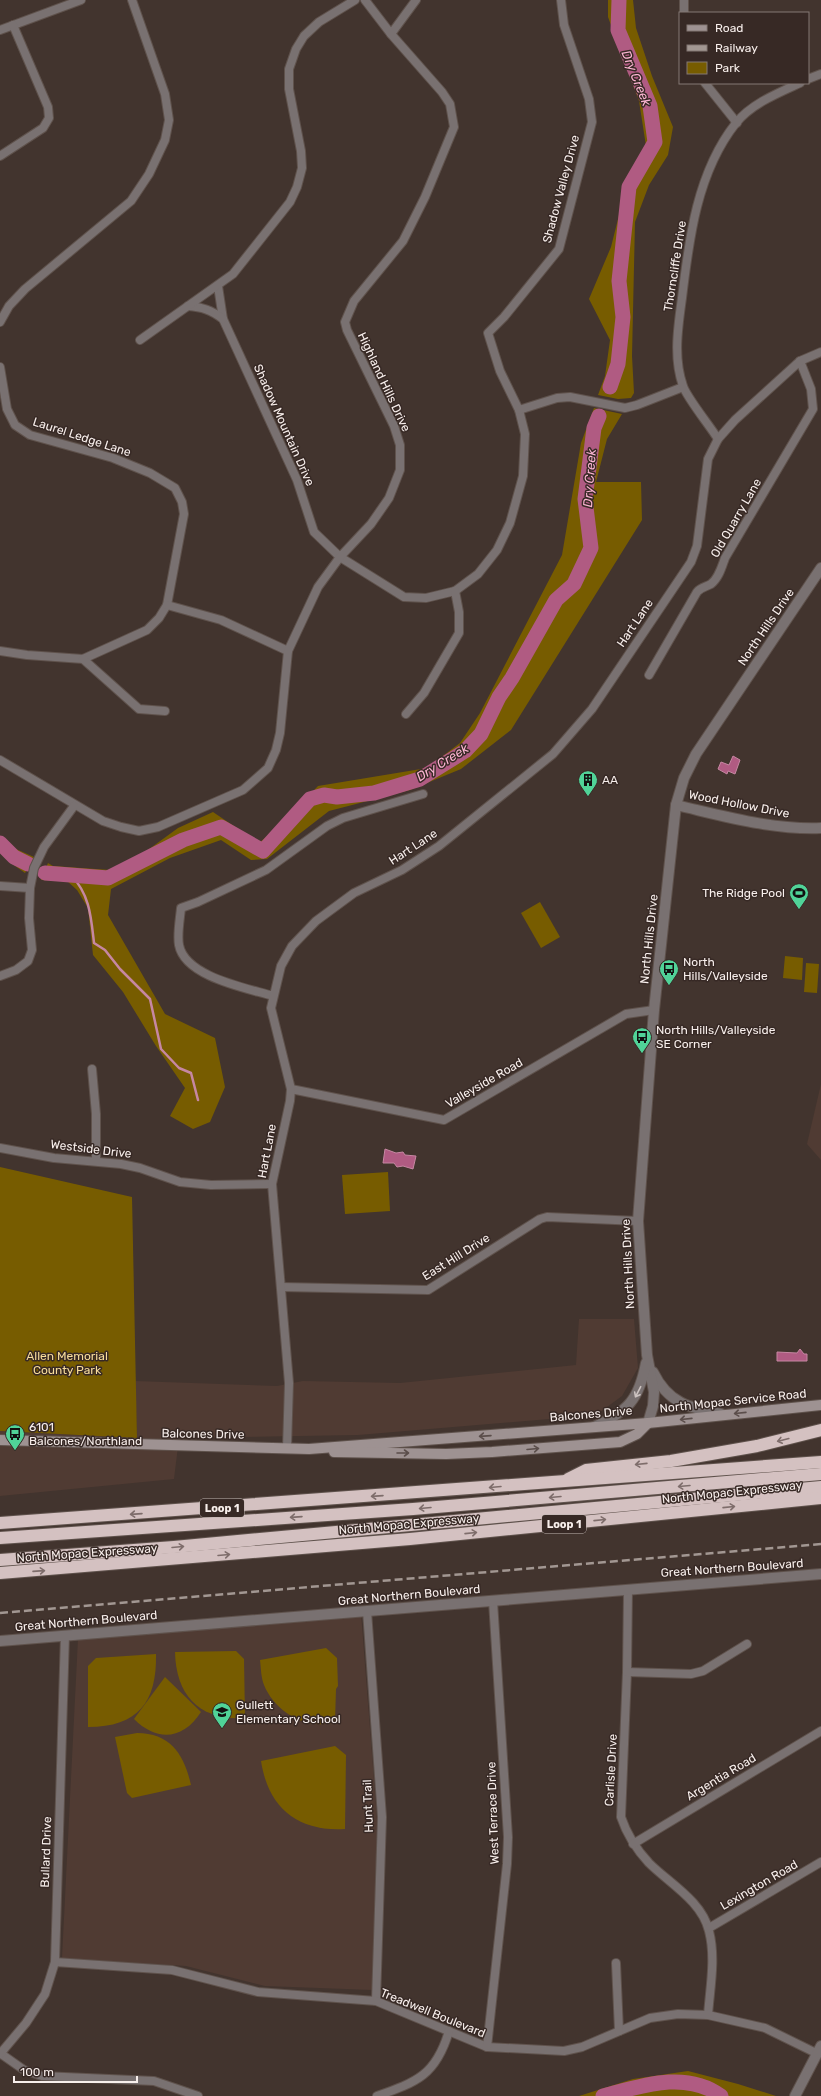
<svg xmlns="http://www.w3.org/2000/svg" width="821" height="2096" font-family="Rubik,sans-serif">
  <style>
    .built { fill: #503b33 }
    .green { fill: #775c00 }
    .water { fill: #b05b82; stroke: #c687a2 }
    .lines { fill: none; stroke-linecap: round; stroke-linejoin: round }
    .stream { stroke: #c687a2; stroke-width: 2.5 }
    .river { stroke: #b05b82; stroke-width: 15 }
    .minor-casing { stroke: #5f524c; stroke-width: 10 }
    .tertiary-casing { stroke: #5f524c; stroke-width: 12 }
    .secondary-casing { stroke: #5f524c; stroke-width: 12 }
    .motorway-casing { stroke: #5f524c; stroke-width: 14 }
    .minor { stroke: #797171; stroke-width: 8 }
    .tertiary { stroke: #797171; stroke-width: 10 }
    .secondary { stroke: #9e9292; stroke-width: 10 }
    .motorway { stroke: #d4c1c1; stroke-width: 12 }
    .rail { stroke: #a29792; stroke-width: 2.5; stroke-dasharray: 8 4; stroke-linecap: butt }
    .oneway { stroke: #ccc3c1 }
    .oneway2 { stroke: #5b4e4b }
    .oneway3 { stroke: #7e6d6b }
    .labels { text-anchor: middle; stroke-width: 3; stroke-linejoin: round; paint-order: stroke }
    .shield { fill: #372925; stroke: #beb4b0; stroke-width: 1 }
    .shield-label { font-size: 11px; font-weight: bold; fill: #f8efec }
    .street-label { font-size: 12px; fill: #f8efec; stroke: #372925 }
    .poi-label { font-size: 12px; fill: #f8efec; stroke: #372925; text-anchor: start }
    .park-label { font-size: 12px; fill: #f8dd9b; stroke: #372925 }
    .water-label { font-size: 13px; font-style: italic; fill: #fbb5d2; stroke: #372925 }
  </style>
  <rect width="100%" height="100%" fill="#42342e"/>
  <g class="built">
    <path d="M821,1084V1160L807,1144Z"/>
    <path d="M579,1319H634L638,1368L622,1396L596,1415L358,1435L179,1438L174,1479L0,1496V1431L137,1438L135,1381L277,1386L303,1381L400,1383L576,1365Z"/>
    <path d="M361,1613L377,1819L373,1990L265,1986L186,1966L62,1958L78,1639Z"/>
  </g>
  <g class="green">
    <path d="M608,0H633L636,28L652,76L673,127L668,155L649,185L635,222L632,356L634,393L631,398L618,399L598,395L605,376L610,340L589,299L611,247L629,175L646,146L639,101L608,17Z"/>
    <path d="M594,408L622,414L607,439L596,482H641L642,520L511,730L461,769L410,790L329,811L267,859L251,860L221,840L170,858L111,889L108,915L165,1014L215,1038L225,1087L210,1122L193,1129L170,1116L185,1088L156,1046L123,992L93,955L88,908L77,890L67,881L41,880L48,863L53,866L110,870L141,855L178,828L213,812L259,843L288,818L318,786L427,768L460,743L480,713L562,555L581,443Z"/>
    <path d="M0,836L7,845L34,857L25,873L11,863L0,851Z"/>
    <path d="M540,902L560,937L541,948L521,913Z"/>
    <path d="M785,956L803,958L802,980L783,978Z"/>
    <path d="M806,963L819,964L817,993L804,992Z"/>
    <path d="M0,1167L132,1197L137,1438L0,1431Z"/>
    <path d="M388,1172L390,1211L345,1214L342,1175Z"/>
    <path d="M326,1648L337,1658L338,1686L336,1689L335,1722C307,1731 275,1712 264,1685C261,1677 261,1669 260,1660Z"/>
    <path d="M236,1651L244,1659L245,1718C201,1721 176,1697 175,1652Z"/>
    <path d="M156,1654C157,1702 138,1727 88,1727V1666L96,1658Z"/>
    <path d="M165,1677L201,1712C183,1740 157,1742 134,1719Z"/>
    <path d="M137,1733C171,1733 184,1755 191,1785L132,1798L127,1793L115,1737Z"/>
    <path d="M335,1746L346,1755L345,1829C297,1832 268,1807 261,1761Z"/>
    <path d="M688,2071L738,2084L776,2096H579L633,2079Z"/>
  </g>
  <g class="water">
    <path d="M733,756L740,760L735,774L728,771L727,774L718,769L721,762L729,765Z"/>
    <path d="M385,1149L396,1153L403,1152L405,1155L416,1156L413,1169L403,1166L397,1167L394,1163H383Z"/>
    <path d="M800,1349L804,1354H807V1361H777V1352L797,1353Z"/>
  </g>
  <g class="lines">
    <path class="stream" d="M71,875C90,895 91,917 94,943L105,950L120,969L150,999L161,1049L179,1068L191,1073L198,1100"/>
    <g class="river">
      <path d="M610,387L618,364L623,317L619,281L629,187L655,142L650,106L618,30L619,0"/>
      <path d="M0,843L14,857L28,864"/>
      <path d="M45,873L108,878L183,840L221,827L263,851L310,799L324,795L337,797L374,793L420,779L465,751L481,734L499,697L512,678L556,600L574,584L591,548L585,499L594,428L599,416"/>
      <path d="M603,2096C641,2086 686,2070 721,2096"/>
    </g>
    <defs>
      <g id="minor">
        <path d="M684,0V13"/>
        <path d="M0,30L81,0"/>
        <path d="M391,34L416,0"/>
        <path d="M808,79L821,74"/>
        <path d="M705,83L737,123"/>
        <path d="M0,156L43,128L49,118L48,107L13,25"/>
        <path d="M218,286L223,319L297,480L314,532L340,557L404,597L426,598L455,591L478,574L497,550L510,523L523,476L525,434L519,410L500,371L488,333L504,317L559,249L592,122L589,99L564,25L561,0"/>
        <path d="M188,306C202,307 211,310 223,319"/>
        <path d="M0,322L9,306L25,289L131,201L149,174L165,140L169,120L165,94L132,0"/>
        <path d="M140,340L233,274L290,202L297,187L302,168L301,151L289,89V69L296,49L304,36L319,22L355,0"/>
        <path d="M0,367L7,409L15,425L30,435L113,458L150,473L175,488L182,502L184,514L167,605L159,618L147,630L83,659L27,655L0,651"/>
        <path d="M519,410L557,398L570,397L625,408L637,405L683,387"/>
        <path d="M718,439C710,426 687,398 683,386C673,358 678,327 682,298C689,239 697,172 736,123C751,104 778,93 800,83"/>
        <path d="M167,605L221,620L288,651"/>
        <path d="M83,659L139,709L165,711"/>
        <path d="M649,675L697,592C701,587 706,587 711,584C719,578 722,566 725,558L813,409L811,389L800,361"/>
        <path d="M406,714L424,693L459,633V612L455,591"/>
        <path d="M0,760L103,821L121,827L139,831L158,827L243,790L268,768L276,750L280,733L288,651L318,587L340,557L371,524L389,498L400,470V445L394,426L347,330L345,322L354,301L403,241L425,197L454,127L450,104L442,92L391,34L365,0"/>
        <path d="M0,886L30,888"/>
        <path d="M0,976L16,970L28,961L32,950L29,918L30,888L34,868L44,847L74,806"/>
        <path d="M273,996C247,988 185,977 179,945C177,934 180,919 181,908L198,902L266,870L327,826L343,818L423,794"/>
        <path d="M92,1069L96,1114V1161"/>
        <path d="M291,1089L444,1120L626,1014L654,1010"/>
        <path d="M0,1148L54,1158L121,1164L140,1168L180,1182L211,1185L272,1184"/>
        <path d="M281,1287L428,1290L540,1219L547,1217L638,1221"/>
        <path d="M287,1448L289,1383L272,1184L290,1101L291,1089L271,1008L281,966L292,946L316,921L354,893L402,870L439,846L553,754L592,709L691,562L697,546L708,459L718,439L735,420L800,361L821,352"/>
        <path d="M628,1589L627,1672L621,1817C627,1835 636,1849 649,1863C669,1883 702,1901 709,1931C716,1958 710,1988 708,2015"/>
        <path d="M367,1611L382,1817L376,2001"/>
        <path d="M627,1672L691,1674L703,1671L747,1644"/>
        <path d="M633,1844L821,1731"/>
        <path d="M709,1928L821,1862"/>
        <path d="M55,1962L172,1970L258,1992L376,2001L487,2047L564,2051L582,2047L650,2018L678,2014L708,2015L765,2028L816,2053"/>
        <path d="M616,1963L619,2031"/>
        <path d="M487,2047L507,1864L508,1837L493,1601"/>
        <path d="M0,2053L24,2070L42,2076L154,2081L198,2096"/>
        <path d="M0,2054L26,2023L45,1994L55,1962L65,1635"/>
        <path d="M377,2096C417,2082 436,2075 449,2031"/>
      </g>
      <g id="tertiary">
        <path d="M676,805C724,816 772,830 821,828"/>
        <path d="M653,1372C668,1403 689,1408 721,1414"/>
        <path d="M648,1423L653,1406L654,1392L647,1355L638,1221L654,1010L676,805L684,778L696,754L821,568"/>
        <path d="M594,1427C628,1411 639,1400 646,1363"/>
        <path d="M0,1641L821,1574"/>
        <path d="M795,2096L821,2046"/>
      </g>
      <g id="secondary">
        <path d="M0,1440L309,1449L648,1423L821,1405"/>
        <path d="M334,1452L446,1454L492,1452L620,1442L637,1434L648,1423"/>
      </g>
      <g id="motorway">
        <path d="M568,1479L586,1470L671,1461L757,1446L821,1430"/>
        <path d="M0,1523L821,1462"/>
        <path d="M0,1538L413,1509L821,1474"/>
        <path d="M0,1560L174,1547L821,1487"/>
        <path d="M0,1573L410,1539L821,1498"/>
      </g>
    </defs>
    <use href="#minor" class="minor-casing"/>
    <use href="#tertiary" class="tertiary-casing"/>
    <use href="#secondary" class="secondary-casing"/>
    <use href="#motorway" class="motorway-casing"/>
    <use href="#minor" class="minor"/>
    <use href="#tertiary" class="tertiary"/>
    <use href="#secondary" class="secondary"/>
    <use href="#motorway" class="motorway"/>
    <path class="rail" d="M0,1613L821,1544"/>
  </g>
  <defs><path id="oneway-shaft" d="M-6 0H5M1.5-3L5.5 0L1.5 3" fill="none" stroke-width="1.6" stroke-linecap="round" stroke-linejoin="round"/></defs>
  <use class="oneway" href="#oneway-shaft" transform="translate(638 1392) rotate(117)"/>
  <g class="oneway2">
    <use href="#oneway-shaft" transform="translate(740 1413) rotate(174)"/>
    <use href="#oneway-shaft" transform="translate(686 1419) rotate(174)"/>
    <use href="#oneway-shaft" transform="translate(485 1436) rotate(176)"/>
    <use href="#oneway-shaft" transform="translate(533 1449) rotate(-5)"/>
    <use href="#oneway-shaft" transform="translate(403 1453)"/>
  </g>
  <g class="oneway3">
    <use href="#oneway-shaft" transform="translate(783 1440) rotate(166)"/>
    <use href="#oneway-shaft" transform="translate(641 1464) rotate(174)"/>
    <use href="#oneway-shaft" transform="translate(684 1486) rotate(175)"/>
    <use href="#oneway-shaft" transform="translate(495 1487) rotate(175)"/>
    <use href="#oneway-shaft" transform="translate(377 1496) rotate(176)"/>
    <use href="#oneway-shaft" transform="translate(555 1497) rotate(175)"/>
    <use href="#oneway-shaft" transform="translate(729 1507) rotate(-6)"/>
    <use href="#oneway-shaft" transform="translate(425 1508) rotate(175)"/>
    <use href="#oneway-shaft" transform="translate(136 1514) rotate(176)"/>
    <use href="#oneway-shaft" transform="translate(296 1517) rotate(176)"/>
    <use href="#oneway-shaft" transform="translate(600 1520) rotate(-6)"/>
    <use href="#oneway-shaft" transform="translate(471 1533) rotate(-6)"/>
    <use href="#oneway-shaft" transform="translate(178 1547) rotate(-5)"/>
    <use href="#oneway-shaft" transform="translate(224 1555) rotate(-5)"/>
    <use href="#oneway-shaft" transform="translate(39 1571) rotate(-4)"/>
  </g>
  <defs>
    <symbol id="building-pin" viewBox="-11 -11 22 30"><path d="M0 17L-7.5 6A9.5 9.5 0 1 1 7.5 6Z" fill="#50d398" stroke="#372925"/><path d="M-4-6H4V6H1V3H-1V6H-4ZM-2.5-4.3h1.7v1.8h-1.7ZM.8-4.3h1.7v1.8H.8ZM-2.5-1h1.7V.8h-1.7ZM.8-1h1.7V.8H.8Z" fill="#111"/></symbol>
    <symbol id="stadium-pin" viewBox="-11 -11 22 30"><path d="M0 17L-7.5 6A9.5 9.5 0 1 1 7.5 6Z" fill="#50d398" stroke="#372925"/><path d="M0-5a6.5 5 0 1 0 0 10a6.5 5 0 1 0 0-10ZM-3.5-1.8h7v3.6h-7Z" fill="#111"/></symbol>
    <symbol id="bus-pin" viewBox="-11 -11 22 30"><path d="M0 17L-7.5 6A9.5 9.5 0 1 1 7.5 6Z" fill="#50d398" stroke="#372925"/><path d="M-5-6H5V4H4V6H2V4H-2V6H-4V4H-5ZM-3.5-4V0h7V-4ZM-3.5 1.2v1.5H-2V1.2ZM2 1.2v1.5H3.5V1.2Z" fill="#111"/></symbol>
    <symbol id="school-pin" viewBox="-11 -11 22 30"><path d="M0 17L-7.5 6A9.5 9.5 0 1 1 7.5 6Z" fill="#50d398" stroke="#372925"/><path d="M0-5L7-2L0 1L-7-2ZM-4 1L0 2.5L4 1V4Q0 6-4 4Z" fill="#111"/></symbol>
  </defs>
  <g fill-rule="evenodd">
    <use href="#building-pin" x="577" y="769" width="22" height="30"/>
    <use href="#stadium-pin" x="788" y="882" width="22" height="30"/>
    <use href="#bus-pin" x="658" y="958" width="22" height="30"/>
    <use href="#bus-pin" x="631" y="1026" width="22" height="30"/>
    <use href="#bus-pin" x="4" y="1423" width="22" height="30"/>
    <use href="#school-pin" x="211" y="1701" width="22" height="30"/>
  </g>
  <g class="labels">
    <g class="shield">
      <rect x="200" y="1499" width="44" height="18" rx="3"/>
      <rect x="542" y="1515" width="44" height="18" rx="3"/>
    </g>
    <g class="shield-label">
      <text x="222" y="1512">Loop 1</text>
      <text x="564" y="1528">Loop 1</text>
    </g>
    <g class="street-label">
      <text transform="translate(561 189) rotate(-75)" y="4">Shadow Valley Drive</text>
      <text transform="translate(675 266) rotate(-81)" y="4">Thorncliffe Drive</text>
      <text transform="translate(384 382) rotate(65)" y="4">Highland Hills Drive</text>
      <text transform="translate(284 425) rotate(66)" y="4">Shadow Mountain Drive</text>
      <text transform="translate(82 437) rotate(18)" y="4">Laurel Ledge Lane</text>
      <text transform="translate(736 518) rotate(-60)" y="4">Old Quarry Lane</text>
      <text transform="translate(635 623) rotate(-56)" y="4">Hart Lane</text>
      <text transform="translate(766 627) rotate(-56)" y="4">North Hills Drive</text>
      <text transform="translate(739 804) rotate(11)" y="4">Wood Hollow Drive</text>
      <text transform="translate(413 847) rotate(-33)" y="4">Hart Lane</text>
      <text transform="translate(649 939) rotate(-84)" y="4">North Hills Drive</text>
      <text transform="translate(484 1083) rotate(-30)" y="4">Valleyside Road</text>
      <text transform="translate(91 1149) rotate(7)" y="4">Westside Drive</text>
      <text transform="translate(267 1151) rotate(-79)" y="4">Hart Lane</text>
      <text transform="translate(456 1257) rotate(-32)" y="4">East Hill Drive</text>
      <text transform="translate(628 1264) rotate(-93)" y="4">North Hills Drive</text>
      <text transform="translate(733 1401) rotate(-6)" y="4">North Mopac Service Road</text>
      <text transform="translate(591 1414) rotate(-5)" y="4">Balcones Drive</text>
      <text transform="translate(203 1434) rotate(1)" y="4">Balcones Drive</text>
      <text transform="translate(732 1492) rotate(-6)" y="4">North Mopac Expressway</text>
      <text transform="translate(409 1524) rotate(-5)" y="4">North Mopac Expressway</text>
      <text transform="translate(87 1553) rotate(-4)" y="4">North Mopac Expressway</text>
      <text transform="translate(732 1568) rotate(-4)" y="4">Great Northern Boulevard</text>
      <text transform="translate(409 1595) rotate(-5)" y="4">Great Northern Boulevard</text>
      <text transform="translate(86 1621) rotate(-5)" y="4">Great Northern Boulevard</text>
      <text transform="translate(611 1770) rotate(-87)" y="4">Carlisle Drive</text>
      <text transform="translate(721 1777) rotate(-31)" y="4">Argentia Road</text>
      <text transform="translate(368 1806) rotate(-92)" y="4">Hunt Trail</text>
      <text transform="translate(493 1813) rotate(-92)" y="4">West Terrace Drive</text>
      <text transform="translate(46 1852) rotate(-88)" y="4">Bullard Drive</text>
      <text transform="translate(759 1885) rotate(-30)" y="4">Lexington Road</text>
      <text transform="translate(433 2013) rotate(22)" y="4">Treadwell Boulevard</text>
    </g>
    <g class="poi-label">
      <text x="602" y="784">AA</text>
      <text x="785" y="897" text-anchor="end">The Ridge Pool</text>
      <text x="683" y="966">North<tspan x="683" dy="14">Hills/Valleyside</tspan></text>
      <text x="656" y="1034">North Hills/Valleyside<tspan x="656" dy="14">SE Corner</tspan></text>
      <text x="29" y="1431">6101<tspan x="29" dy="14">Balcones/Northland</tspan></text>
      <text x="236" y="1709">Gullett<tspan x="236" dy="14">Elementary School</tspan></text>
    </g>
    <g class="park-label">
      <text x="67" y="1360">Allen Memorial<tspan x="67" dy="14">County Park</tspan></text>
    </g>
    <g class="water-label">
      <text transform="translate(637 78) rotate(68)" y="5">Dry Creek</text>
      <text transform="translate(589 478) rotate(-86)" y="5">Dry Creek</text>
      <text transform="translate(442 762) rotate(-32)" y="5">Dry Creek</text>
    </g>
  </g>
  <rect x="679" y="12" width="130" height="72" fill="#372925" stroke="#847875"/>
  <rect x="687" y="25" width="20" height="6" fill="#9e9292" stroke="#847875"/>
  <text x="715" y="32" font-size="12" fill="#f8efec">Road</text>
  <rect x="687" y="45" width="20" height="6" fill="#a29792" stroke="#847875"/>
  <text x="715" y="52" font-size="12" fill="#f8efec">Railway</text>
  <rect x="687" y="62" width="20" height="12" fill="#775c00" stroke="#847875"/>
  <text x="715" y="72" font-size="12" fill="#f8efec">Park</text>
  <path d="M14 2076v6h123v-6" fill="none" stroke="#f8efec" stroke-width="2"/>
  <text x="20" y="2076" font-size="12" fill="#f8efec" stroke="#372925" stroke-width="3" paint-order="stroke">100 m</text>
</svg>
